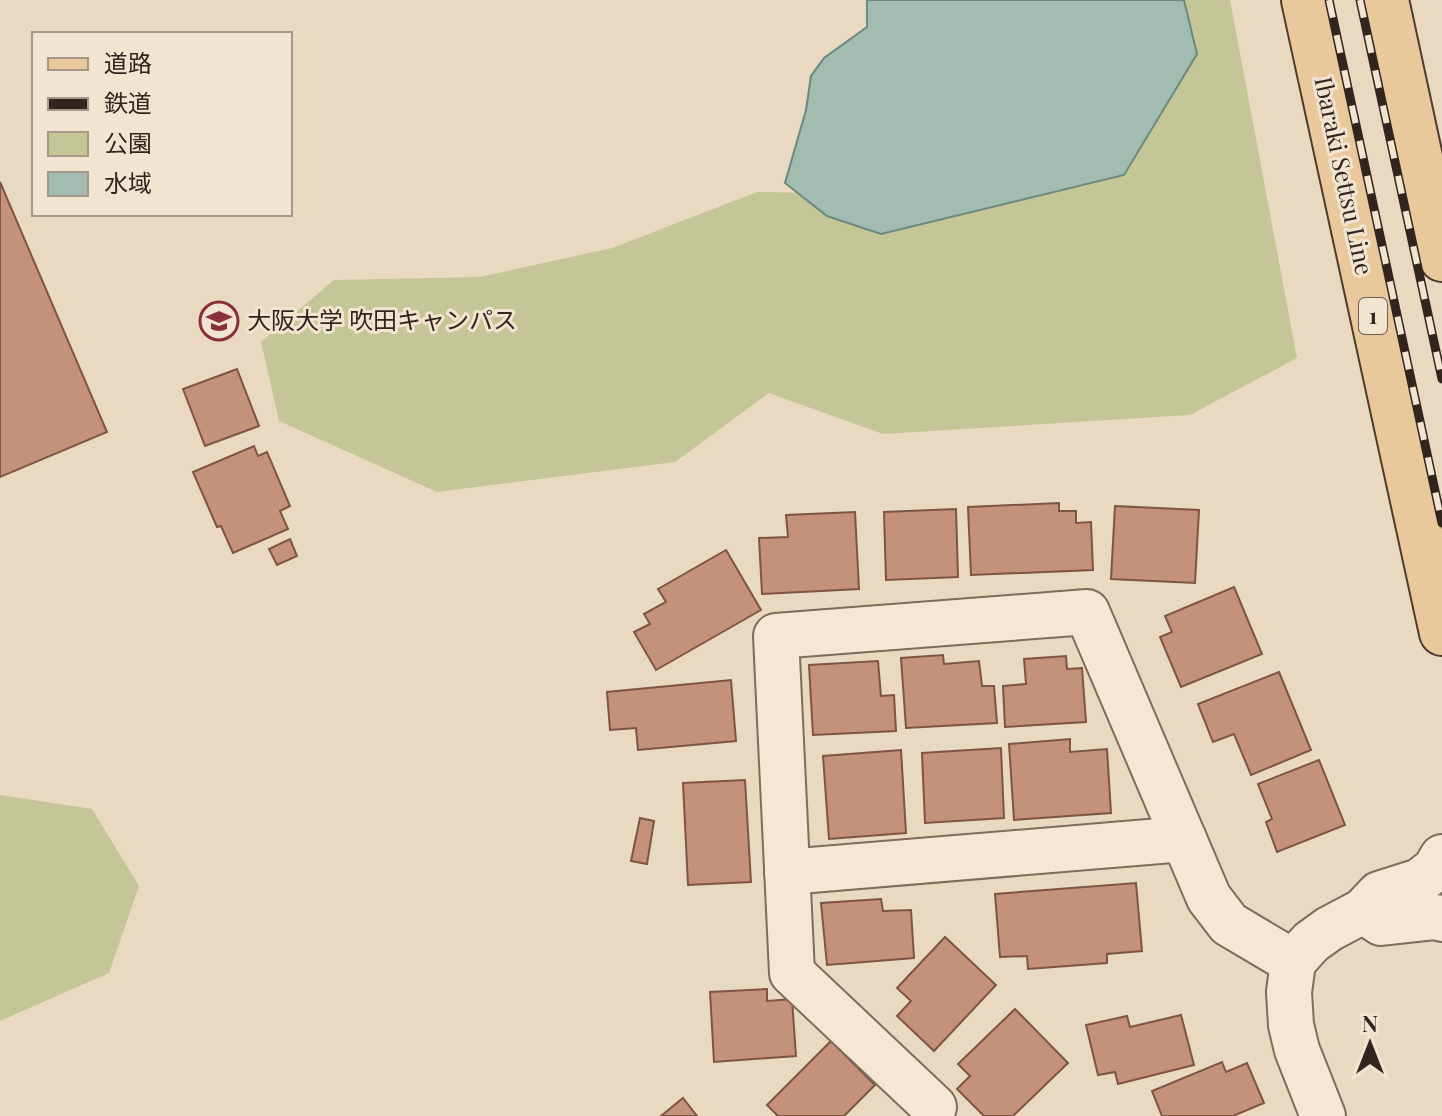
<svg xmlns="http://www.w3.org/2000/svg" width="1442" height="1116" font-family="'Playfair Display','Noto Sans JP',serif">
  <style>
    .green { fill: #c5c697 }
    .water { fill: #a3bcb2; stroke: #6c897e; stroke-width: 2 }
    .building { fill: #c4917b; stroke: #7e5443; stroke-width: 2 }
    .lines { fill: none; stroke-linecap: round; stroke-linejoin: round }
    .minor-casing { stroke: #816b5b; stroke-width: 48 }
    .tertiary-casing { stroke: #816b5b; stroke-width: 48 }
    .primary-casing { stroke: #4f3a2f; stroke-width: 48 }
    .minor { stroke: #f5e7d3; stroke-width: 44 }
    .tertiary { stroke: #f5e7d3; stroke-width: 44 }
    .primary { stroke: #e9c99c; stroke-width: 44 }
    .rail-casing { stroke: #32251d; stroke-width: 9 }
    .rail { stroke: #f1e4d0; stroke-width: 6; stroke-dasharray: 18; stroke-linecap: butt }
    .labels { text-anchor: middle; stroke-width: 6; stroke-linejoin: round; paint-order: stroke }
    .shield { fill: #f1e4d0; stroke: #6b5e53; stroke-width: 2 }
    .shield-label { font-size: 22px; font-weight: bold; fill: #32251d }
    .street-label { font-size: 24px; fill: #32251d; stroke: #f1e4d0 }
    .poi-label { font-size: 24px; fill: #32251d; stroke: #f1e4d0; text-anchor: start }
  </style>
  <rect width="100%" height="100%" fill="#e9d9c1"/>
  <g class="green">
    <path d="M1119,0H1230L1297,358L1190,415L883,434L769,393L675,462L437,492L279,421L261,342L334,280L480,277L612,248L757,192L895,194Z"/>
    <path d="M0,795L92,809L139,886L109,973L0,1021Z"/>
  </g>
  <path class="water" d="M867,0H1184L1197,54L1124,175L881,234L827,216L785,183L806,110L811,76L824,58L867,27Z"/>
  <g class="building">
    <path d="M0,182L107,432L0,477Z"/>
    <path d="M237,369L259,426L205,446L183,389Z"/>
    <path d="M254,446L258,456L267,452L290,506L280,511L288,529L233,553L221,526L217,527L193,472Z"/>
    <path d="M1059,503V511H1076V523L1091,522L1093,570L971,575L968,507Z"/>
    <path d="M1115,506L1199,510L1195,583L1111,579Z"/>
    <path d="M956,509L958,577L886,580L884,512Z"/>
    <path d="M855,512L859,589L762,594L759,538L788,537L786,515Z"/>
    <path d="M290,539L297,556L277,565L269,549Z"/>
    <path d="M726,550L761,610L656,670L634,632L650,624L644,614L666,602L658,589Z"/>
    <path d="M1234,587L1262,654L1181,687L1160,637L1172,632L1165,616Z"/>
    <path d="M943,655L944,664L979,661L982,686H994L997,723L906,728L901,658Z"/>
    <path d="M1066,656L1067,669L1082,668L1086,722L1005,727L1003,686L1026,684L1024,659Z"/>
    <path d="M878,661L881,696L894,695L896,731L813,735L809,665Z"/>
    <path d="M1279,672L1311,750L1251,775L1234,734L1213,742L1198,704Z"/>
    <path d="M731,680L736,741L638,750L636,728L610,730L607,692Z"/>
    <path d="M1070,739V752L1107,749L1111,813L1014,820L1009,744Z"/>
    <path d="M1001,748L1004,818L925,823L922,753Z"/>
    <path d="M901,750L906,833L829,839L823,756Z"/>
    <path d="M1319,760L1345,825L1277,852L1266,822L1272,819L1258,784Z"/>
    <path d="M745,780L751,882L688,885L683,783Z"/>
    <path d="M640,818L654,821L647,864L631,861Z"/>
    <path d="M1136,883L1142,951L1107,954V963L1028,969L1027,956L1000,957L995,894Z"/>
    <path d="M881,899L883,911L911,910L914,958L827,965L821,903Z"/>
    <path d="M945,937L996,985L934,1051L897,1016L911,1001L897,988Z"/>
    <path d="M767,989V1001L792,999L796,1056L714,1062L710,992Z"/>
    <path d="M1015,1009L1068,1063L1013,1116H984L957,1089L970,1076L958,1064Z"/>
    <path d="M1181,1015L1194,1065L1118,1084L1115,1072L1098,1075L1086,1025L1127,1016L1130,1027Z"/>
    <path d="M831,1041L875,1085L844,1116H778L767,1105Z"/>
    <path d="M1222,1062L1226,1072L1247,1063L1264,1103L1233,1116H1162L1152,1091Z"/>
    <path d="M683,1098L697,1116H661Z"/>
  </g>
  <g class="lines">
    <defs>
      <g id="minor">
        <path d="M787,872L1184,839"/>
        <path d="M934,1107L792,973L776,636L1087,612L1209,898L1229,924L1293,962"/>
      </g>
      <g id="tertiary">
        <path d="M1363,911L1381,923L1436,917L1442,919"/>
        <path d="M1323,1116L1297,1050L1291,1025L1289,992L1293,962L1311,942L1329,929L1363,911L1379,894L1420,881L1435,869L1442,857"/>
      </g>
      <g id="primary">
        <path d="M1304,0L1442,633"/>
        <path d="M1386,0L1442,259"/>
      </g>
    </defs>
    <use href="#minor" class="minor-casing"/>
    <use href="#tertiary" class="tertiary-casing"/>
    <use href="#primary" class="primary-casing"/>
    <use href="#minor" class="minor"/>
    <use href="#tertiary" class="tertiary"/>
    <use href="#primary" class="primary"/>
    <defs>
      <g id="rail">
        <path d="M1329,0L1442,523"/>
        <path d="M1360,0L1442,379"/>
      </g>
    </defs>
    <use href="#rail" class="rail-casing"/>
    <use href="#rail" class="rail"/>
  </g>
  <defs>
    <symbol id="university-ring" viewBox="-11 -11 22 22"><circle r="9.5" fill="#f1e4d0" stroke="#8a303b" stroke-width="1.5"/><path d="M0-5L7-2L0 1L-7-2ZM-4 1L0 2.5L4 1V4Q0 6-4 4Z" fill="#8a303b"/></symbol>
  </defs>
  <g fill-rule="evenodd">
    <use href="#university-ring" x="197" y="299" width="44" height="44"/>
  </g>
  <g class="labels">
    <rect class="shield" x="1359" y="298" width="28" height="36" rx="6"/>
    <g class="shield-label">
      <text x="1373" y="324">1</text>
    </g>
    <g class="street-label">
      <text transform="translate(1343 176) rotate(78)" y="8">Ibaraki Settsu Line</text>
    </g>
    <g class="poi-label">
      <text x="247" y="329">大阪大学 吹田キャンパス</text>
    </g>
  </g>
  <rect x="32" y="32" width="260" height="184" fill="#f1e4d0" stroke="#a59888" stroke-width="2"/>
  <rect x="48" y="58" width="40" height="12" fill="#e9c99c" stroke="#a59888" stroke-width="2"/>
  <text x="104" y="72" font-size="24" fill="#32251d">道路</text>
  <rect x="48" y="98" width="40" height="12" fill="#32251d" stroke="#a59888" stroke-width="2"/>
  <text x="104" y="112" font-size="24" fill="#32251d">鉄道</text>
  <rect x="48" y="132" width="40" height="24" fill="#c5c697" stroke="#a59888" stroke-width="2"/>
  <text x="104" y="152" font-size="24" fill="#32251d">公園</text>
  <rect x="48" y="172" width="40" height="24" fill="#a3bcb2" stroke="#a59888" stroke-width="2"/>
  <text x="104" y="192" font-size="24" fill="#32251d">水域</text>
  <g transform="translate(1370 1044)" stroke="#f1e4d0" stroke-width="6" paint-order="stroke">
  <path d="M0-6L14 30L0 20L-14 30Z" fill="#32251d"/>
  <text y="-12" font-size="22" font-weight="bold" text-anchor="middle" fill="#32251d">N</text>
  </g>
</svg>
